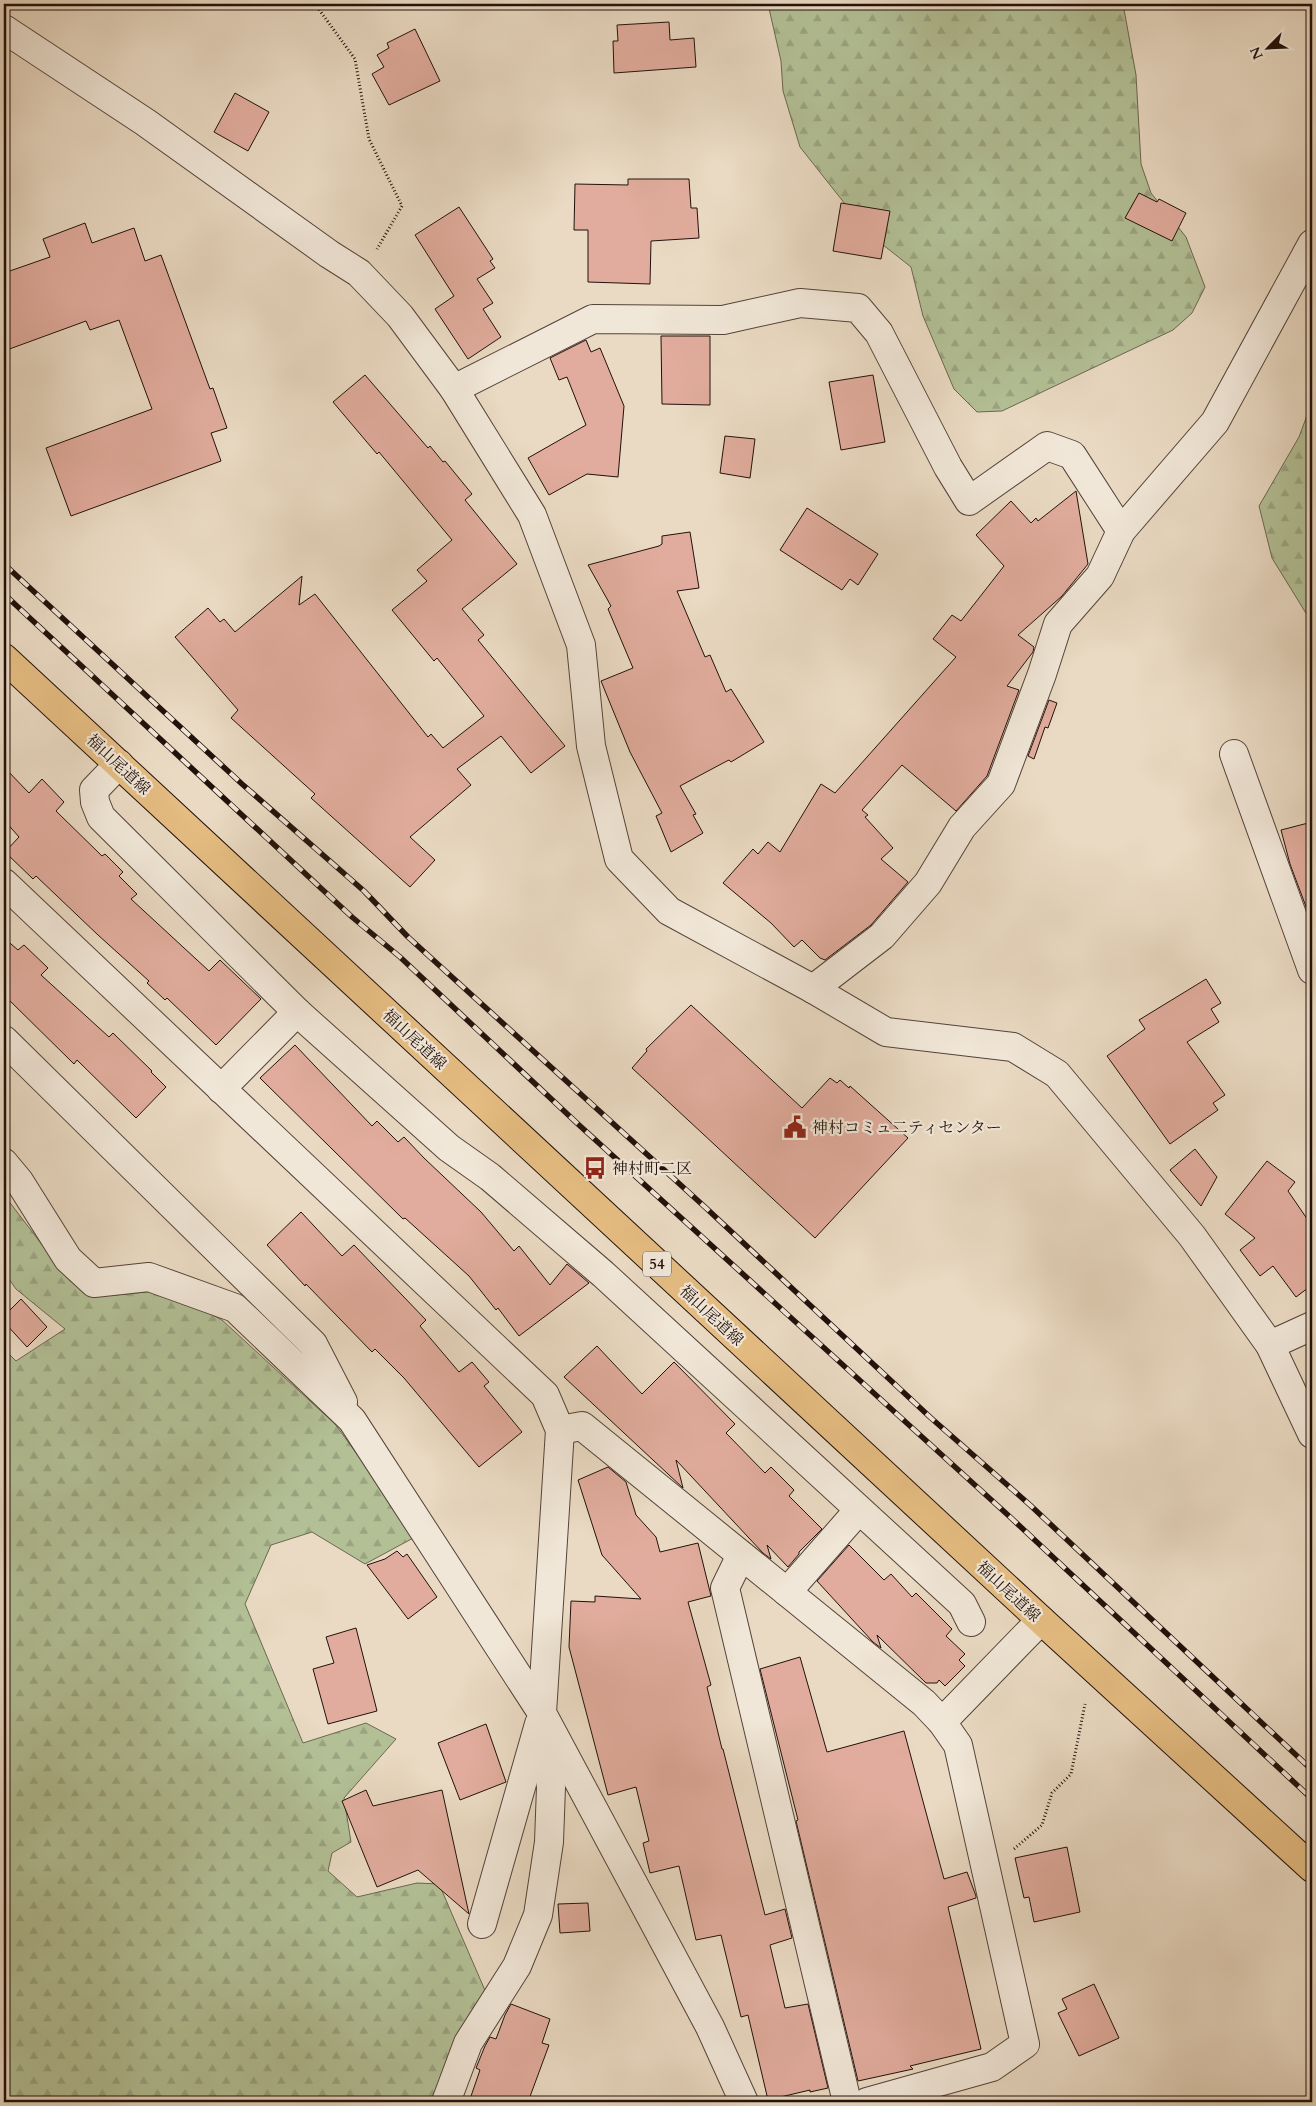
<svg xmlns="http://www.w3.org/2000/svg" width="1316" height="2106" font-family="Cardo,'Noto Serif JP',serif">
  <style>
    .forest { fill: url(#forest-firs); stroke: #6a6850 }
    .building { fill: #e1ac9d; stroke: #22110b }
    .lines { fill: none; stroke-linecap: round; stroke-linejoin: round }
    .minor-casing { stroke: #544339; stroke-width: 30 }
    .primary-casing { stroke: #22110b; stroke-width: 30 }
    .path { stroke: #22110b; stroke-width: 3; stroke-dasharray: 1 2.5; stroke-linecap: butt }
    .minor { stroke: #f1e7d8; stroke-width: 28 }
    .primary { stroke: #e5bd82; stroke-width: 28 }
    .rail-casing { stroke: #22110b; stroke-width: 5.5 }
    .rail { stroke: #f1e7d8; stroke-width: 4; stroke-dasharray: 11; stroke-linecap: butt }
    .labels { text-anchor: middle; stroke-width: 4.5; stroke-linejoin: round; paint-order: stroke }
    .shield { fill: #f1e7d8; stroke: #605148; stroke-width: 1 }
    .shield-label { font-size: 15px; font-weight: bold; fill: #22110b }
    .street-label { font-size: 16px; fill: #22110b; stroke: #f1e7d8 }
    .poi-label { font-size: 16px; fill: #22110b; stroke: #f1e7d8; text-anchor: start }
  </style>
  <defs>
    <pattern id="forest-firs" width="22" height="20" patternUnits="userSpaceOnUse" patternTransform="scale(1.25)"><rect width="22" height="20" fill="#b3c096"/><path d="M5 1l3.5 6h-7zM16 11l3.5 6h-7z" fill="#9aa480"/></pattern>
  </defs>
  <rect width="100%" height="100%" fill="#eadac3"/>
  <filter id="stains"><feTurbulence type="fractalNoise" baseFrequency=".004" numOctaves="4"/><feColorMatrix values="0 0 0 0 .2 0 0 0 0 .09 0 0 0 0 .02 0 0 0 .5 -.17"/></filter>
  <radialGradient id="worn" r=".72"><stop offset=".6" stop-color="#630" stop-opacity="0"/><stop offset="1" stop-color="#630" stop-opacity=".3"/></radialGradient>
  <g class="forest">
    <path d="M768,4H1123L1136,75L1141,164L1151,193L1186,237L1205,287L1192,313L1173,330L1002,411L977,412L954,389L923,316L911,267L868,233L800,147L783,91L781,61Z"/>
    <path d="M1312,402V623L1272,558L1259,506L1299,437Z"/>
    <path d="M4,1195L70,1281L115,1295L166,1290L222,1320L335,1424L417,1536L365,1564L312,1532L271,1545L245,1604L303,1743L366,1723L396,1739L344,1798L351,1842L332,1853L328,1871L357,1897L417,1883L439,1884L487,1995L450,2050L444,2102H4V1349L16,1361L65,1329L16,1289L4,1272Z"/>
  </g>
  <g class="building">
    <path d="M669,22L670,40L694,38L696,67L614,73L613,41H618L617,25Z"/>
    <path d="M415,29L440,81L389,105L372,74L384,67L377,55L389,48L387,43Z"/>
    <path d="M235,93L269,112L248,151L214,132Z"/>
    <path d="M628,179H689L691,208H697L699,238L651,241L650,284L588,282V230H574L575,184L628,185Z"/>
    <path d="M1139,193L1157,202L1159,199L1186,213L1172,241L1125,218Z"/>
    <path d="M841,203L890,211L881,259L833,251Z"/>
    <path d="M459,207L493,259L490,261L495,268L477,279L493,303L483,309L501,337L468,359L435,309L454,296L415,235Z"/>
    <path d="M85,223L92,243L134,228L145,261L161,255L210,389L213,388L227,428L211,433L221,461L71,516L46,448L152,409L119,320L90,330L86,321L4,351V273L50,257L43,239Z"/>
    <path d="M661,336H710V405L662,404Z"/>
    <path d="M586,340L591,352L600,348L624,406L618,477L587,474L549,495L528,458L586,425L567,377L559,380L550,358Z"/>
    <path d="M365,375L428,448L430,446L443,462L445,461L472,494L465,500L517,564L462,609L484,635L478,640L565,746L531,773L501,736L457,769L471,785L410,837L435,860L410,887L311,798L315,794L231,718L238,710L175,637L208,608L220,622L224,619L235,632L302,576L299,605L315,594L428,737L431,734L443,748L484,716L437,658L434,661L392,610L427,581L417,570L452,540L379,452L377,454L333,402Z"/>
    <path d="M873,375L885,442L841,450L829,382Z"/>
    <path d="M725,436L755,439L750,478L720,473Z"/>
    <path d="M1076,491L1088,564L1062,596L1018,635L1034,647L1033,652L1007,686L1019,690L987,776L956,811L902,765L862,810L868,815L865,817L893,848L881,859L908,882L871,925L825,960L820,958L802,940L794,947L771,923L723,883L753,849L758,854L768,842L780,852L821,784L835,793L956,657L933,639L952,615L961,621L1004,566L976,535L1011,501L1031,523L1036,518L1038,521Z"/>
    <path d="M807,508L878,554L858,585L850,579L842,590L780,550Z"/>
    <path d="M690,532L699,588L677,591L705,657L710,655L726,692L731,689L764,742L731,762L729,760L725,762L680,786L696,814L693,815L703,833L671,852L656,816L662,813L630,752L601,681L633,668L608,609L611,606L588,565L659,546L662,544V536Z"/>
    <path d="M1049,700L1057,703L1048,728L1045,727L1034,759L1028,756Z"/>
    <path d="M4,767L29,793L42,779L64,802L56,811L102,856L105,854L123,872L119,876L137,894L131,899L209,971L220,960L261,999L216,1045L167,998L165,1000L147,983L149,981L98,935L36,876L33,879L5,852L19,837L4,820Z"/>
    <path d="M1312,822V912H1308L1290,864L1281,830Z"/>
    <path d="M4,938L18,950L24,945L48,968L41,975L109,1037L113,1033L152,1071L151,1072L166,1087L136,1118L77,1060L74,1064L4,995Z"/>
    <path d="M1206,979L1221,1003L1211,1009L1219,1022L1187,1042L1225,1095L1213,1103L1218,1110L1170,1144L1107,1056L1145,1029L1139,1020Z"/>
    <path d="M691,1005L802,1108L830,1078L837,1083L840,1080L849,1088L850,1086L908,1138L815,1238L632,1068L647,1051L646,1049Z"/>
    <path d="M295,1045L372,1126L377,1121L398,1142L404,1137L424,1158L481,1212L514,1251L519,1246L550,1285L567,1264L589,1283L519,1336L498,1308L496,1310L469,1276L405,1218L403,1219L260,1078Z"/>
    <path d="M1195,1149L1217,1177L1201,1206L1170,1170Z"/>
    <path d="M1267,1161L1295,1182L1288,1191L1312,1226V1285L1296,1297L1273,1266L1260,1276L1240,1250L1255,1238L1225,1214Z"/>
    <path d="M301,1212L342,1256L354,1245L426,1320L420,1326L459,1372L472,1362L489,1382L484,1386L522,1432L479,1467L404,1378L375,1349L372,1352L306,1284L305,1286L267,1245Z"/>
    <path d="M21,1299L47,1327L27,1347L4,1322V1316Z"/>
    <path d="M597,1346L642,1394L674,1362L735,1424L726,1433L765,1473L771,1467L794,1490L789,1496L822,1529L799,1552V1554L788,1567L767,1545L771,1559L763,1553L676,1460L683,1488L564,1377Z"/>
    <path d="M608,1467L626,1482L636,1515L656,1537L660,1552L698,1543L711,1596L688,1602L711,1685L707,1687L722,1749H723L765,1915L785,1909L792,1938L770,1945L785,2008L808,2004L828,2088L810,2092V2090L768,2100L748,2015L741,2017L721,1935L696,1940L679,1866L650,1873L643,1843L649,1841L636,1787L608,1795L569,1647L571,1601L595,1602V1596L641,1599L602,1555L578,1480Z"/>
    <path d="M849,1545L884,1580L891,1574L912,1597L916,1593L952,1629L946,1636L965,1654L959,1660L965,1666L945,1686L939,1680L937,1683H926L877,1635L881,1648L873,1642L817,1581Z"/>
    <path d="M397,1551L403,1557L407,1554L437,1597L408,1619L367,1565L385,1559Z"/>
    <path d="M356,1628L377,1711L328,1724L313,1669L334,1663L326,1637Z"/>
    <path d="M800,1657L827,1752L904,1731L944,1879L967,1872L976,1896V1898L948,1907L981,2049L910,2066L913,2069L858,2081L796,1821L798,1820L760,1669Z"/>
    <path d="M486,1724L506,1782L460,1800L438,1743Z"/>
    <path d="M366,1790L373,1806L442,1790L469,1914L418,1870L377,1887L342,1801Z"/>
    <path d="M1067,1847L1080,1912L1034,1922L1029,1897L1024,1898L1015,1858Z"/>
    <path d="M588,1903L590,1931L560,1933L558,1904Z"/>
    <path d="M1094,1984L1119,2038L1079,2056L1058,2013L1067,2009L1062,1999Z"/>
    <path d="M511,2004L550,2019L542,2043L549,2045L528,2102H469L480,2070L476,2068L485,2046L490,2037L496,2039L505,2015Z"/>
  </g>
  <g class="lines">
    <defs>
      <g id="minor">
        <path d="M4,29L145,122L329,254L359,273L400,316L454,389L532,515L581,645L591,746L619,859L669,911L813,989L886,1032L1013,1047L1057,1074L1192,1236L1270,1345L1312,1434"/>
        <path d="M454,389L593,319L723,320L800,303L858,308L879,333L948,467L969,501L1047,446L1072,455L1121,531"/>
        <path d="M1234,754L1312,970"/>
        <path d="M119,764L94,790L95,802L101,817L297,1012L449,1148L490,1177L603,1274L962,1604L971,1622"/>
        <path d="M4,883L545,1395L560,1430L542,1713L710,2027L744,2102"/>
        <path d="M813,989L882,936L928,883L962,827L1001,784L1042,674L1058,624L1100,576L1121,531L1215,422L1312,244"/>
        <path d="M4,1040L313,1344L343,1402"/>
        <path d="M221,1089L297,1012"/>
        <path d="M4,1163L19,1181L68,1259L94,1283L149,1277L235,1308L352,1420L542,1713L551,1787L549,1842L538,1915L517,1966L468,2043L446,2102"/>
        <path d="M1270,1345L1312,1326"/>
        <path d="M560,1430L582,1426L924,1703L942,1722L958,1745L1025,2044L992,2067L867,2102"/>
        <path d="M741,1555L725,1588L847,2102"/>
        <path d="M787,1592L858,1511"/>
        <path d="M942,1722L1041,1620"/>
        <path d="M482,1924L539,1724"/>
      </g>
      <path id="primary" d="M4,658L1041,1620L1312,1868"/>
    </defs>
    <use href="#minor" class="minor-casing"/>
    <use href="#primary" class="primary-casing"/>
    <g class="path">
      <path d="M315,4L355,59L369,139L402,206L377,249"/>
      <path d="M1014,1849L1042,1825L1052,1793L1071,1774L1085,1704"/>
    </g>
    <use href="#minor" class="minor"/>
    <use href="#primary" class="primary"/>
    <defs>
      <g id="rail">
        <path d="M4,564L242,784L364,891L408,937L706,1208L931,1418L1030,1505L1312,1770"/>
        <path d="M4,594L352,917L400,957L579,1125L1009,1516L1312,1799"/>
      </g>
    </defs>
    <use href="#rail" class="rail-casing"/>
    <use href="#rail" class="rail"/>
  </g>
  <defs>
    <symbol id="civic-bare" viewBox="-9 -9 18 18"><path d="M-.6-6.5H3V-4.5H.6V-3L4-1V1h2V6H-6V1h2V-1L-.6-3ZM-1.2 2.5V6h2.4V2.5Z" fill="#8f2418" stroke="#f1e7d8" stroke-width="2.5" paint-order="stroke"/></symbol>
    <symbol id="bus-bare" viewBox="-9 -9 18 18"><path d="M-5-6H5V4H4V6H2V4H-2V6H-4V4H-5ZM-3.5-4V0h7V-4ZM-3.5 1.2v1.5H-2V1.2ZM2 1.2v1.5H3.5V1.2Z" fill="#8f2418" stroke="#f1e7d8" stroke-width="2.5" paint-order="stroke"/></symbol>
  </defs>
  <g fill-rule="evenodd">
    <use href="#civic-bare" x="779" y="1111" width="32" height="32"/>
    <use href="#bus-bare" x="579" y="1152" width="32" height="32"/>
  </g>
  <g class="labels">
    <rect class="shield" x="643" y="1251.5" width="28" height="25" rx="4"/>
    <g class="shield-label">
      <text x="657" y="1269">54</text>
    </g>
    <g class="street-label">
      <text transform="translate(119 764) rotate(43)" y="6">福山尾道線</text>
      <text transform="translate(415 1039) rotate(43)" y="6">福山尾道線</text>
      <text transform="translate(712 1315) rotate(43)" y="6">福山尾道線</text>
      <text transform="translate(1009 1591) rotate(43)" y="6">福山尾道線</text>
    </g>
    <g class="poi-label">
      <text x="812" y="1133">神村コミュ二ティセンター</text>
      <text x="612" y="1174">神村町二区</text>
    </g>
  </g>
  <rect width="1316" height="2106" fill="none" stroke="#eadac3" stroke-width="20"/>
  <rect x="5" y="5" width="1306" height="2096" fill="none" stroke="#22110b" stroke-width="2.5"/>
  <rect x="10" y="10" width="1296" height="2086" fill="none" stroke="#22110b"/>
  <g transform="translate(1268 48) rotate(246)" stroke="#f1e7d8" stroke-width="4" paint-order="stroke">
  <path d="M0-4L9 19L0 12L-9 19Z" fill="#22110b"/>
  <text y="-8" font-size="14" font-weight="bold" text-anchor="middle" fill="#22110b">N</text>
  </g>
  <rect width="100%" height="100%" filter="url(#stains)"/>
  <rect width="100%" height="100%" fill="url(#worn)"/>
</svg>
